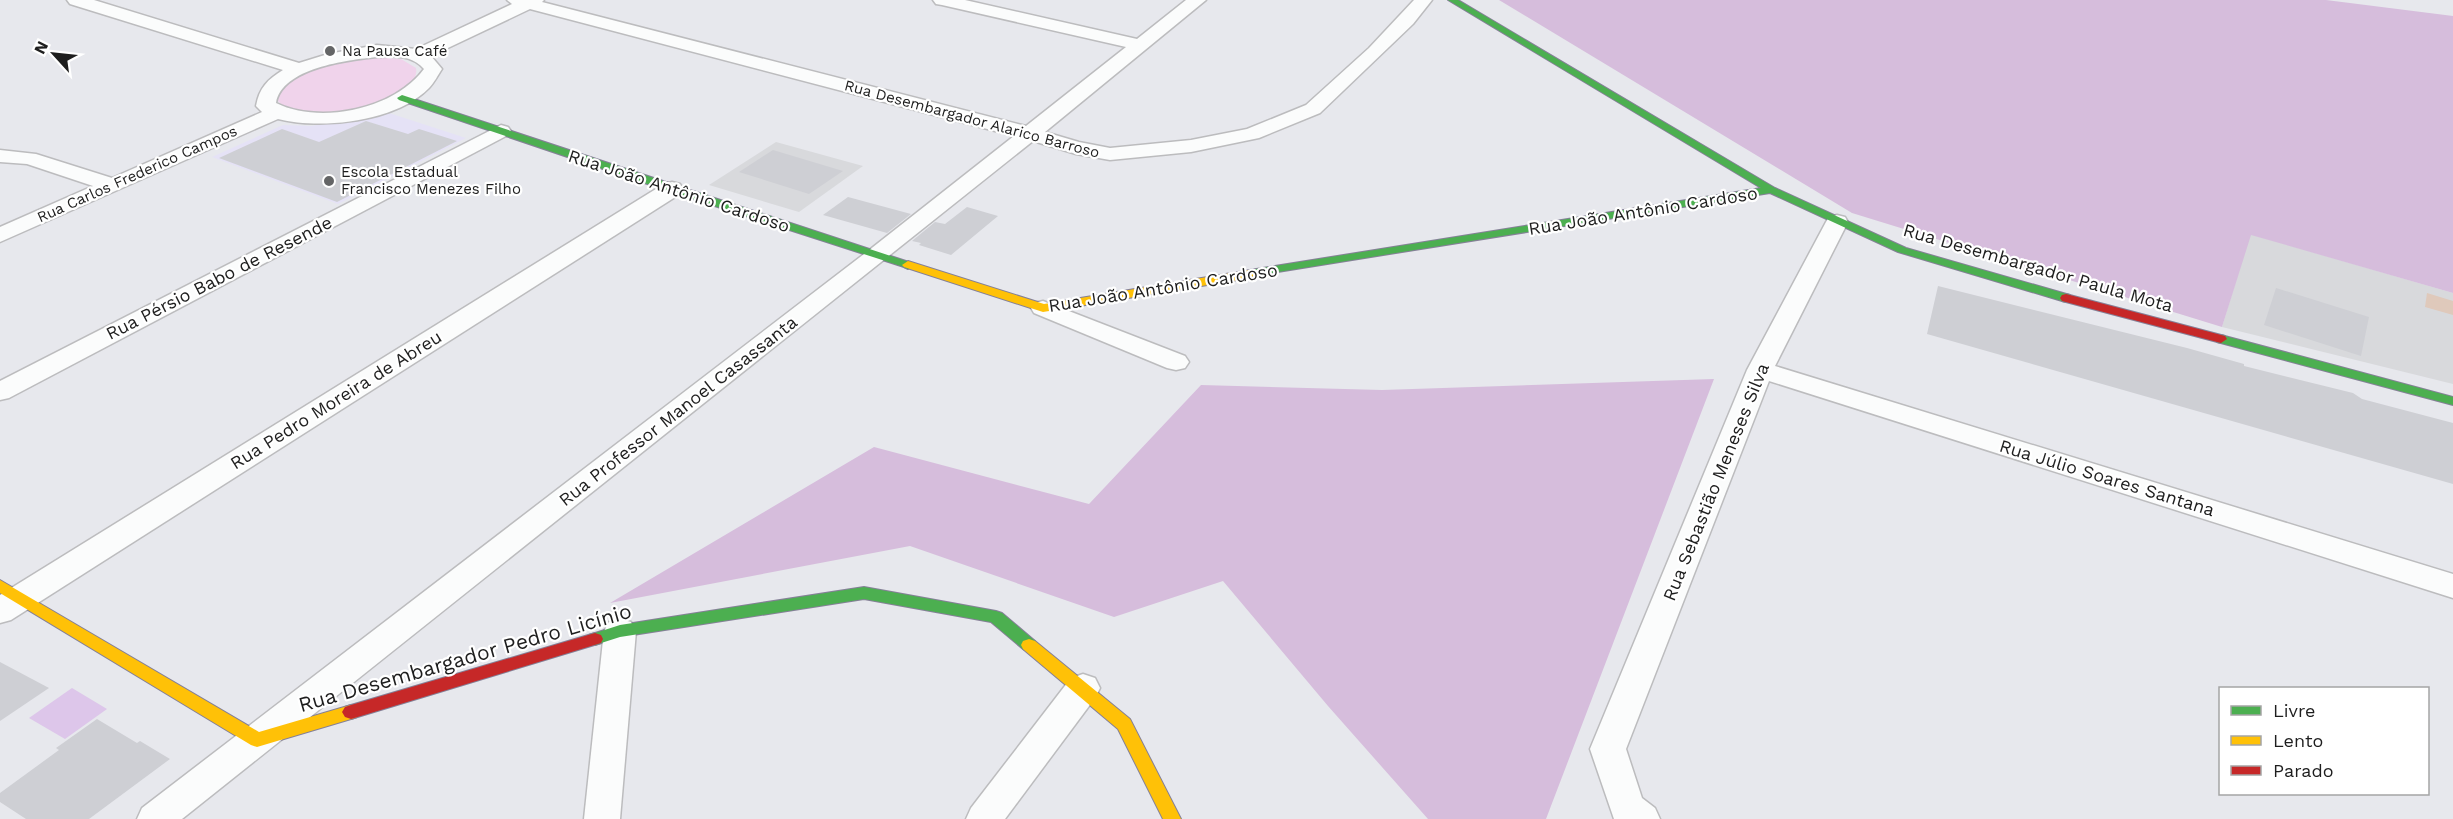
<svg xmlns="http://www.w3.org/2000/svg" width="2453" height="819" font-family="'Work Sans',sans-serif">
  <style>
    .residential { fill: #d8d9dc }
    .education { fill: #e5e2f6 }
    .grass { fill: #ddc6ea }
    .forest { fill: #d6bddc }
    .park { fill: #f0d3eb }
    .water { fill: #dfc9bb }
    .building { fill: #cecfd4 }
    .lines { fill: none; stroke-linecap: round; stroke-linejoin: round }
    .street-casing { stroke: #bcbcbe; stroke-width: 3 }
    .fast-casing { stroke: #858097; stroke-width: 2 }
    .slow-casing { stroke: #858097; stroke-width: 2 }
    .jam-casing { stroke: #858097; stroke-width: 2 }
    .street { fill: #fbfcfc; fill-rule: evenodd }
    .fast { fill: #4caf50; fill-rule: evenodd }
    .slow { fill: #ffc107; fill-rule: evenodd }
    .jam { fill: #c62828; fill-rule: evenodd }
    .poi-dot { fill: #646566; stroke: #fff; stroke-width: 2 }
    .labels { text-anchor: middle; stroke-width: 4.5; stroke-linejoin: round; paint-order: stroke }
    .far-poi-label { font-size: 15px; fill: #1e1e1e; stroke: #fff; text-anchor: start }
    .far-street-label { font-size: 15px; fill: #1e1e1e; stroke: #fff }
    .street-label { font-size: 18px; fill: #1e1e1e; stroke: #fff }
    .near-street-label { font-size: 21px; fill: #1e1e1e; stroke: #fff }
  </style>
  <rect width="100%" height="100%" fill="#e7e8ed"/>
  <g class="residential">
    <path d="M776,142L863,166L799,212L709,185Z"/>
    <path d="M2250,234L2453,293V384L2222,327Z"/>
  </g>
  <path class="education" d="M386,112L466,138L338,204L212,157L283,125L311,126L364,118Z"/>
  <path class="grass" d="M72,688L107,709L65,739L29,718Z"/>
  <g class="forest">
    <path d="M1499,0H2326L2453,16V293L2251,235L2222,327L1852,213Z"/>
    <path d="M1714,379L1546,819H1428L1328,706L1223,581L1114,617L910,546L610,603L874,447L1089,504L1201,385L1382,390Z"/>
  </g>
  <path class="park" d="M373,57L401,59L416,68C423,103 301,129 278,101C279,68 348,60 373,57Z"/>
  <path class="water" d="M2427,293L2453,301V315L2425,307Z"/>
  <g class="building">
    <path d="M366,121L408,134L419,129L457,141L337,202L219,158L282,129L319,142Z"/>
    <path d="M773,150L843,171L809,194L739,172Z"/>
    <path d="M848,197L911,214L887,233L823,215Z"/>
    <path d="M967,207L998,216L951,255L919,245L921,243L912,241L935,222L945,224Z"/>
    <path d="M1938,286L2187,348L2244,364V366L2353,393L2362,399L2453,423V484L1927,334Z"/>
    <path d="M2276,288L2369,317L2361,356L2264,325Z"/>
    <path d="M0,662L49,688L0,721Z"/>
    <path d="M97,719L137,743L140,741L170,759L89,819H26L0,802V793L59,750L56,748Z"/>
  </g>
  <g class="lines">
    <defs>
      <g id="street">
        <path d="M67,0H94L299,63L328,54L377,45L416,49L512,4L507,0H544L542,2L1026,126L1126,47L942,5L936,4L933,0H965L1137,39L1186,0H1206L1045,132L1079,142L1110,148L1191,140L1247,129L1306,105L1369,48L1414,0H1432L1413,24L1320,113L1259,138L1191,152L1110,160L1076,154L1033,141L182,819H137L142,808L868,251L1014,136L530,9L431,56L442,69C438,75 434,83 429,88C396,122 321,130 278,119L0,242V227L93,186L27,164L0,162V150L36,154L112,178L262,112L256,106C259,88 268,79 283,70L70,4ZM377,57C394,56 412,55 424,69C395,109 320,125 276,103C282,68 347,60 377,57Z"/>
        <path d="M501,125L508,127L511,131L508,135L9,398L0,400V381Z"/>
        <path d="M672,182L680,184L683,189L680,194L11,620L0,623V595L664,184Z"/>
        <path d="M1837,215L1845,217L1848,222L1775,366L2453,574V598L1769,381L1626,749L1642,798L1655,808L1660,819H1614L1590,749L1747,370L1826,222L1829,217Z"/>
        <path d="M1043,301L1185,356L1189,362L1185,368L1176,370L1167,368L1034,313L1031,308L1034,303Z"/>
        <path d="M620,619L631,622L636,631L620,819H584L604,631L609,622Z"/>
        <path d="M1083,674L1095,678L1100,688L1095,698L1005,819H966L971,808L1071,678Z"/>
      </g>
      <g id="fast">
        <path d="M1448,0H1458L1775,188L1906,248L2070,295L2072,298L2066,302L2062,301L1898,252L1770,193L1246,277L1244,274L1250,270L1761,188Z"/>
        <path d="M402,95L912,263L914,265L908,269L904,267L668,191L399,100L397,98Z"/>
        <path d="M2221,335L2453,397V405L2217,342L2215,339L2217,336Z"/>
        <path d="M864,587L996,611L1002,613L1035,641L1037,645L1035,649L1029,651L1023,649L991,622L864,599L620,637L595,645L589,643L587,639L589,635L620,625Z"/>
      </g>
      <g id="slow">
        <path d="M908,261L1044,304L1250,270L1256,274L1250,278L1043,312L904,267L902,265Z"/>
        <path d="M0,580L259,732L351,705L357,707L360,712L357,717L351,719L257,747L251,745L0,593Z"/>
        <path d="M1029,639L1035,641L1130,719L1181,819H1163L1118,729L1023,649L1021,645L1023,641Z"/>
      </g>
      <g id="jam">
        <path d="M2066,294L2225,336L2227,339L2221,343L2062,301L2060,298L2062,295Z"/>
        <path d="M595,633L601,635L603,639L601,643L351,719L345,717L342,712L345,707L351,705Z"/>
      </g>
    </defs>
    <use href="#street" class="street-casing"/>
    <use href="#fast" class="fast-casing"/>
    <use href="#slow" class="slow-casing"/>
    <use href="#jam" class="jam-casing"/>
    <use href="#street" class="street"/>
    <use href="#fast" class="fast"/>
    <use href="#slow" class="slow"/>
    <use href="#jam" class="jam"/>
  </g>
  <g class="poi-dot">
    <circle cx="330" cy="51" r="6"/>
    <circle cx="329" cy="181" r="6"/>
  </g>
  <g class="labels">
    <g class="far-poi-label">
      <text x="342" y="56">Na Pausa Café</text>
      <text x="341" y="177">Escola Estadual<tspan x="341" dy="17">Francisco Menezes Filho</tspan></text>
    </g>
    <g class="far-street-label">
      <text transform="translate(972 119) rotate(15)" y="5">Rua Desembargador Alarico Barroso</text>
      <text transform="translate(137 174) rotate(-24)" y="5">Rua Carlos Frederico Campos</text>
    </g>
    <g class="street-label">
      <text transform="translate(679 191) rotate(18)" y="6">Rua João Antônio Cardoso</text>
      <text transform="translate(1643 211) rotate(-9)" y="6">Rua João Antônio Cardoso</text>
      <text transform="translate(2038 268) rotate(16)" y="6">Rua Desembargador Paula Mota</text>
      <text transform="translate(219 278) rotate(-27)" y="6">Rua Pérsio Babo de Resende</text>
      <text transform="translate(1163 288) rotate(-9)" y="6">Rua João Antônio Cardoso</text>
      <text transform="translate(336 400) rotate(-32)" y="6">Rua Pedro Moreira de Abreu</text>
      <text transform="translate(678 411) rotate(-38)" y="6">Rua Professor Manoel Casassanta</text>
      <text transform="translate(2107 478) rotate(17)" y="6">Rua Júlio Soares Santana</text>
      <text transform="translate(1716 482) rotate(-68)" y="6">Rua Sebastião Meneses Silva</text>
    </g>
    <g class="near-street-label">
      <text transform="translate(465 658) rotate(-16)" y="7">Rua Desembargador Pedro Licínio</text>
    </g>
  </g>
  <rect x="2219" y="687" width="210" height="108" fill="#ffffff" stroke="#a5a5a5" stroke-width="1.5"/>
  <rect x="2231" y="706" width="30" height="9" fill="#4caf50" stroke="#a5a5a5" stroke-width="1.5"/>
  <text x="2273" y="717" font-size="18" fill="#1e1e1e">Livre</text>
  <rect x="2231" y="736" width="30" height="9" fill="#ffc107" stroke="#a5a5a5" stroke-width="1.5"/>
  <text x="2273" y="747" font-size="18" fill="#1e1e1e">Lento</text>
  <rect x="2231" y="766" width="30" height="9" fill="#c62828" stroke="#a5a5a5" stroke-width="1.5"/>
  <text x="2273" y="777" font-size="18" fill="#1e1e1e">Parado</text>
  <g transform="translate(54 54) rotate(297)" stroke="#ffffff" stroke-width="4.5" paint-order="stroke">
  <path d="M0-4.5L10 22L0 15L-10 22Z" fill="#1e1e1e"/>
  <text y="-9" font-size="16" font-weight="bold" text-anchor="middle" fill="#1e1e1e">N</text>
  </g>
</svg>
